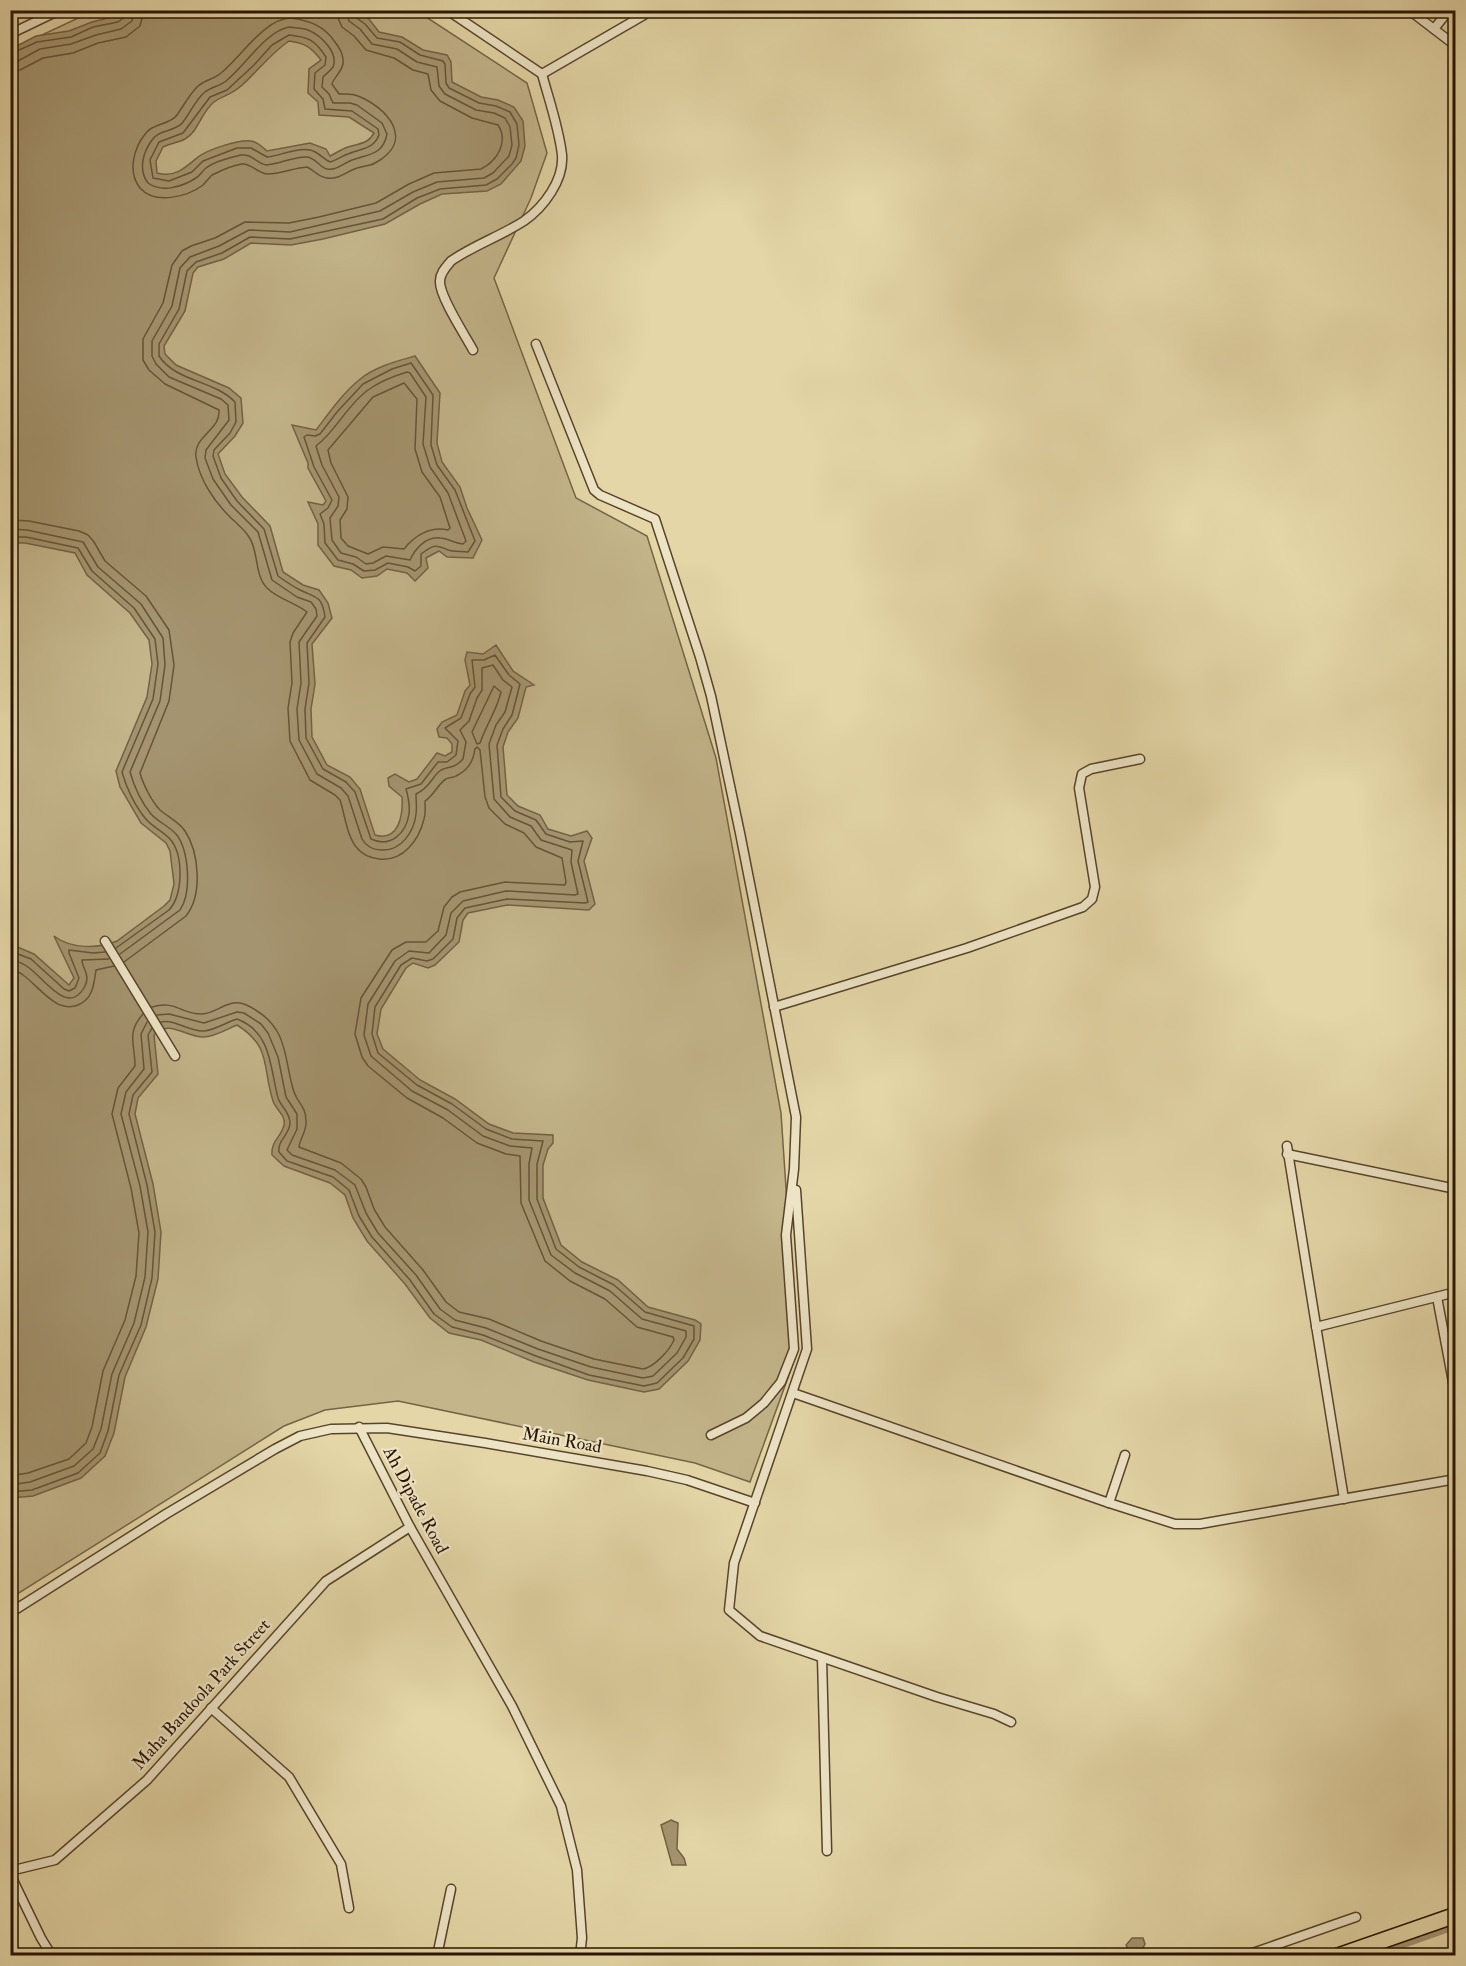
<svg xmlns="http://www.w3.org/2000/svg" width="1466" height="1966" font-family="'IM FELL Double Pica',serif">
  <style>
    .green { fill: #c4b58b; stroke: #766446; stroke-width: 1.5 }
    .water { fill: #a4946f; stroke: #736143; stroke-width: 1.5; fill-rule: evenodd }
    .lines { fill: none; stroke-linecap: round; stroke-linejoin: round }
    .shore { stroke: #665438; stroke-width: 1.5 }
    .canal { stroke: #a4946f; stroke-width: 9 }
    .minor-casing { stroke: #58442a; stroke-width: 11 }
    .trunk-casing { stroke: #291401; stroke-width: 18 }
    .minor { stroke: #ede4c6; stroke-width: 8 }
    .trunk { stroke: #e4d6a7; stroke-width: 15 }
    .labels { text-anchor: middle; stroke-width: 4.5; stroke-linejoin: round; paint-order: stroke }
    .street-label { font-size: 18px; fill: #291401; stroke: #ede4c6 }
  </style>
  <rect width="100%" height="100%" fill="#e4d6a7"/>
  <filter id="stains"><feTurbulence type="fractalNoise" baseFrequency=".00333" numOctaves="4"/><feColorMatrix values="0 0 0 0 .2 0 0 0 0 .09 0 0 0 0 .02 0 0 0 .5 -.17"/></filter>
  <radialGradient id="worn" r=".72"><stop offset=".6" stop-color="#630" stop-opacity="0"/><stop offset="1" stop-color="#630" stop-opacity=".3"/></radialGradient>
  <path class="green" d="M93,11H417L527,83L547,153L531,198L494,278L576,498L647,536L716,758L781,1113L797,1353L750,1482L695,1463L398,1401L325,1410L284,1426L11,1598L10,50Z"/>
  <g class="water">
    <path d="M125,11H356L369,19L379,32L402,37L423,50L447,55L451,62L452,82L481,97L498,100L514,107L523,121L525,146L521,161L501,184L487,191L442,194L420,204L385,224L323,239L291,245L251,243L224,259L198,267L193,273L185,311L164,346L165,354L176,365L229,388L241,398L243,423L235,436L218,454L225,474L242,497L270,526L283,572L303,585L319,590L328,603L332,618L312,644L315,684L311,709L312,737L327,765L350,777L360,789L375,835C399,842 403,815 402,797L389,786L388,778L395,774L409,782L417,779L437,753L445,756L452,752V744L447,738L439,737L437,729L442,722L457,715L465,691L470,685L465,660L467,652L483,654L496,645L513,671L534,685L526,687L518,718L508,732L503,747L507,795L518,806L540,815L548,829L571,836L587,831L592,838L584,861L595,904L589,910L507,905L468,913L463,920L459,942L435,965L428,968L413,963L406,968L381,1009L377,1034L383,1049L420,1080L455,1099L489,1124L513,1133L553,1135V1143L548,1149L543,1165V1198L561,1245L582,1262L618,1280L648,1307L695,1320L701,1324L700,1340L688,1361L659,1389L644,1392L588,1380L534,1362L481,1340L449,1333L430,1318L405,1284L367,1241L353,1218L345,1195L330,1183L284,1166L272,1155C271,1140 281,1138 284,1125C286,1115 276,1110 273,1101C262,1067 272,1047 237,1025C227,1029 214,1037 204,1037C187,1038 168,1018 154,1035L158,1074L138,1098L135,1114L153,1184L161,1232L158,1279L146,1327L125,1377L114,1433L105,1456L81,1478L33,1496L11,1498L10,944L34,954L69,985L74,978L54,936C71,949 98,949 117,941L164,906L170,900L174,884L170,851L166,843L141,823L120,787L116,771L147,697L152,664L149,640L130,613L87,575L75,553L25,543H11V49L36,36L69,31L92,22L116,16ZM289,41C305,43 311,47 321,60L309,69L308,93L318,102L319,115L349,117L374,133C367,145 359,143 348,147C342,149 336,153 330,156L326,149L310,143L267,151C262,147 258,142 251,141C239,139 207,150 198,157C185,168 175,178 157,173L156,161L163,147C170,144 179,142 185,139C199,131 201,112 214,102C222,96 231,95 241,86C258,71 271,53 289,41Z"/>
    <path d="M415,356L440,393L437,443L442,462L460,487L467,508L482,540L473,558L447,557L439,551L426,558L428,568L415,581L407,573L387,569L377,576L362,578L351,570L334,566L318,545V524L308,502L323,505L326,501L308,468V463L292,425L316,430C329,413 342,394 359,380C374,367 397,361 415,356Z"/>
    <path d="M671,1820L678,1823L677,1849L684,1858L686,1865H672L661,1825Z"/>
    <path d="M1132,1938H1143L1145,1944L1141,1952L1134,1953L1129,1951L1126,1945Z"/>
  </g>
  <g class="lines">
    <g class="shore">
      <path d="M291,18C311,21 324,26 335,42C340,49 344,55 343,64C341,73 334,77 332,84L339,94C345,94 352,93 358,96C388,108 416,141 375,163C370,166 363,166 357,168C347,171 339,180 327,178C318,177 314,170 307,167C293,168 281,174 267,174C257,173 251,163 242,164C234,165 220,171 212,175C209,178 206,182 203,185C187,197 155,205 140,188C127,172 134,147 146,133C153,123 170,125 177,115C184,105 189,95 198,86C205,80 214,79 221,73C241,57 265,18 291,18Z"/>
      <path d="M289,27C295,28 302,28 308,30C320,35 339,52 333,67C330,71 326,74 323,77L322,87L329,94L333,103H350L357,105L382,123L387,134C383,155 369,154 352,160C344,163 336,171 327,169C319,167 316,158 307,157C295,156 280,164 266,165C256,163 253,154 241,155C232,157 214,162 206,168C202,171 200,176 196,178C182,187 162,193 148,183C138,170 143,152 152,140C159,129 176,132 183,122C191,112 195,100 205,92C211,87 220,86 226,81C244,67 266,31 289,27Z"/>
      <path d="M289,35C309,37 315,40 326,57L325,65L315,73L314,89L323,99L325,109L352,111L378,129L379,135C373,150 361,148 348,154C342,156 337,160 330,162C323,159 319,152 310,150C297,147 280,156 267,157L251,148H237L203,161L192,172L169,181L153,178L150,160L159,142L183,133L210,97L227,90L254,65L272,45Z"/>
      <path d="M10,54L37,42L71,37L93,27L118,22L126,16L127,10"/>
      <path d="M10,62L18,61L40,49L71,44L96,35L121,29L132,21L135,10"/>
      <path d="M10,71L20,70L43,58L73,53L98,43L126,37L140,26L144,10"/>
      <path d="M411,363L433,395L431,445L437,465L455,490L475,541L468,552C462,551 454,552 448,550C435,544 433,545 421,554V566L415,571L408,567L388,563L375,570L364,571L353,564L338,560L325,543L324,524L320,514L328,508L332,500L314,467L304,437L307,435L315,436L320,434L337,412L363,384L392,369Z"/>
      <path d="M407,372L410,373L426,397L423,444L430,467L448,493L466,541L463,544C453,543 448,538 440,538C426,536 415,549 410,560L386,556L373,563L366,564L356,557L341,553L332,540L330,518L338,506L339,497L322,465L316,446C336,431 347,405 368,390C379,382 394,376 407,372Z"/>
      <path d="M404,383L417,399L415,449L422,472L440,497L450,528L448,530C430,526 414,536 404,549L383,547L368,554L348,546L341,538L340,520L347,509L348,497L331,463L328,450L373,397Z"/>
      <path d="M10,520L29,521L79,531L88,535L94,542L105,561L146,596L169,630L174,665L169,701L140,773C143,784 152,802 160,810C168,817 179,822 185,831C199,852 203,895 186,916L124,962"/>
      <path d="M10,529L27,530L83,542L98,567L141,604L163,638L165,665L160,701L130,772C134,786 142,803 151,814C158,822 169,826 176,834C189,850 192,893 180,910L120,954"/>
      <path d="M10,537H26L78,548L92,571L134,608L155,639L158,664L153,699L122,772C126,787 135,806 145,818C152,827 163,831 170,839C184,855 183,895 169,910L116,948"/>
      <path d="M494,686L501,692C497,710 486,725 480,743L477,744L472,732Z"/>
      <path d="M10,951L31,959L64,989L69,991L75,988L79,978L69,953V950L93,953L105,952"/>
      <path d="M10,959C16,961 23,963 28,967C40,975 63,1008 78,995C83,991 87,984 87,978C87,972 82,966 82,960L109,959"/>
      <path d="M10,969C15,971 20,972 23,975C39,986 56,1014 78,1005C93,999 94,984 96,970L114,966"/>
      <path d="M152,1007C176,1000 181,1014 201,1014C215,1014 226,1001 240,1003C247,1004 252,1008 257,1011C289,1031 284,1061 294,1092C298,1104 306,1106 306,1121C307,1131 300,1138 299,1147L341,1163L361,1179L366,1187L374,1209L385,1227L423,1270L446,1302L459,1312L489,1319L541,1341L594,1359L643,1369C654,1367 669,1351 674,1340L673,1337L637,1327L605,1299L570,1281L545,1261L521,1203L520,1156L506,1154L477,1143L443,1118L407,1098L368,1066L362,1057L355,1034L361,998L392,950L406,942H426L438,931L444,907L452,897L460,892L505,882L565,885L566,882L562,858L536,847L524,833L505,824L489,808L485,797L480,750L477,747L475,749C473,762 468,770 456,776C453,778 449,777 446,779C438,784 434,795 425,801C425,807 426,813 424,819C419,840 403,862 379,859C371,858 363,855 358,849C347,838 345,815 340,800L335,795L310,780L290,741L288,708L292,683L290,642L293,633L307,612C296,603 278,599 267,588C254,575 259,551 249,537C244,529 236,523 230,517C214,501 199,479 196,457C193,436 221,430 219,410L165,384L149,370L143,360V339L163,303L172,265L182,251L191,246L215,238L245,222L289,223L319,217L376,203L409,184L434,173L481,169C497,161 509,142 498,125L472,118L440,101L431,90L428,74L413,70L394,58L366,50L354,36L342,27L338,18L337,10"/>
      <path d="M157,1015L169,1014L204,1023L237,1012L244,1013L261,1024L268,1033L278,1057L286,1097L297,1114V1129L287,1150L292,1155L335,1170L355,1185L366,1213L378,1233L416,1275L440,1309L455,1320L486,1328L538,1349L591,1367L643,1378L653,1376L677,1353L686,1337V1331L642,1319L610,1291L575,1273L551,1255L529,1200V1164L532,1148L510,1146L483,1136L448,1110L412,1091L371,1056L364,1035L368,1004L395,961L409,951L429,953L446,935L451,913L463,901L506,891L575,895L578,894L571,862L572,850L541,840L531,826L510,817L494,799L489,744L496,725L505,712L512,687L503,680L493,665L482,668V690L477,698L469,721L460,730L466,742L463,759C454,769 450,766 441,770C432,776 431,787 416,794C416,801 417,808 416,814C414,832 401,851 382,850C373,850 366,846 362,839L348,796L341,788L317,774L299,740L297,709L301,683L299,642L317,616L316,609L311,602L297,597L272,580L258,532L231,505L213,479L205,458L206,450L229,420L228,405L221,399L169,377L156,364L152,356V341L172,306L180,268L190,257L219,246L249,230L290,232L380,211L413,192L437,182L484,178L493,173L509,156L512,145L510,127L505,118L494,113L476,110L445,94L439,86L437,67L417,62L397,49L372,44L360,29L349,21L346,10"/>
      <path d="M161,1022C176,1019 189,1032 204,1031C215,1030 227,1022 237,1019C272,1032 270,1068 278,1098C281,1107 290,1112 290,1123C290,1134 277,1141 279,1152L287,1161L333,1177L349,1190L359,1216L372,1237L410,1280L434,1314L452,1327L483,1335L536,1356L589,1375L644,1386L657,1383L683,1358L694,1339V1326L645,1312L614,1285L579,1267L556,1249L537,1199V1164L543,1141L512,1139L486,1129L452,1104L417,1085L378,1053L372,1034L375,1007L401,965L412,958L427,961L433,959L453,939L457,918L465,908L507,899L585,903L588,902L578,861L583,841L570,842L546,834L536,820L515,811L501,797L497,745L503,729L512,715L520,684L509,675L495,655L484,660H472L475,687L470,694L461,718L445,728L458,741L456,755L447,762H438L421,784L406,789C408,796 410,806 409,814C406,834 390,848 371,839L355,792L346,782L323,769L306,738L305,709L309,683L307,643L325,617C322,595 316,598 300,590C292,586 285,581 278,576L264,529L237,501L221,478L213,456L214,450L230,433L236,422L235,402C214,380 176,382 159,356V344L179,309L187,271L196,262L222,253L250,237L290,239L383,219L417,198L440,189L486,185L497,179L512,164L516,158L519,145L517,124L510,112L496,106L479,103L449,88L446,83L445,64L443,61L420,55L400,42L377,38L365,24L355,17L354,10"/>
      <path d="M10,1476L28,1473L69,1459L86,1443L92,1427L103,1371L125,1320L136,1276L139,1233L131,1188L112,1114L118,1088L135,1066C135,1044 126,1033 143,1014"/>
      <path d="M10,1485L30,1482L74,1466L93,1449L101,1429L112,1374L134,1323L145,1277L148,1232L140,1186L121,1114L126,1092L144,1069L141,1034L147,1022"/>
      <path d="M10,1492L32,1490L78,1473L100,1453L108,1431L119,1375L141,1325L152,1278L155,1232L147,1185L129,1114L133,1095L152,1072L148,1035L152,1028"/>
    </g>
    <path class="canal" d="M1368,1956L1447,1928"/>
    <defs>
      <g id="minor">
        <path d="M447,10L542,74L644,15L647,10"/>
        <path d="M1409,10L1456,46"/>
        <path d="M1434,29L1449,10"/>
        <path d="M10,34L60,10"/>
        <path d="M536,344L594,490L600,495L655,519L700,657L711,696L740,833L796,1117L794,1169L786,1235L794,1349L781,1382L764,1403L746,1418L711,1435"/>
        <path d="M473,350C465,335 439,296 440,281C440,273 446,267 451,261C474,245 501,236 524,221C544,207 564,180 562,155C559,128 549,100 542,74"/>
        <path d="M105,941L175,1056"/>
        <path d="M774,1007L967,948L1083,907L1092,899L1095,887L1079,788L1082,774L1091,769L1140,759"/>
        <path d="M1287,1146L1344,1499"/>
        <path d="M1287,1154L1456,1189"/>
        <path d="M796,1190L807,1349L734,1563L729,1610L760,1636L937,1697L994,1714L1011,1722"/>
        <path d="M1437,1297L1456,1398"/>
        <path d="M1316,1327L1456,1292"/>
        <path d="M793,1393L1109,1503L1175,1524H1200L1456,1479"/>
        <path d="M359,1427L410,1527L512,1706L561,1806L577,1870L582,1938L580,1956"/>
        <path d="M1109,1503L1125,1455"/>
        <path d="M10,1613L166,1514L275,1449L300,1436L331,1429L387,1428L485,1443L647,1471L687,1480L755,1503"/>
        <path d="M822,1658L827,1851"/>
        <path d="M211,1708L289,1777L341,1864L349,1908"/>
        <path d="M10,1871L55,1860L147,1780L326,1581L410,1527"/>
        <path d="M10,1874L41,1938L52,1956"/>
        <path d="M437,1956L451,1889"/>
        <path d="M1244,1956L1356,1917"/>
      </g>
      <path id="trunk" d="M1338,1956L1456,1915"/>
    </defs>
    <use href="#minor" class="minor-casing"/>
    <use href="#trunk" class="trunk-casing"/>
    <use href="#minor" class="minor"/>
    <use href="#trunk" class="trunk"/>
  </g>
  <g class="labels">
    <g class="street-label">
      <text transform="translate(562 1440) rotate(10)" y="6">Main Road</text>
      <text transform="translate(416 1500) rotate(62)" y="6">Ah Dipade Road</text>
      <text transform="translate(201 1694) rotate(-48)" y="6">Maha Bandoola Park Street</text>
    </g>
  </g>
  <rect width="1466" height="1966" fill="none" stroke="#e4d6a7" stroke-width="36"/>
  <rect x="12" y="12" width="1442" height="1942" fill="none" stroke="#291401" stroke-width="3"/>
  <rect x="18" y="18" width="1430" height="1930" fill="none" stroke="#291401" stroke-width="1.5"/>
  <rect width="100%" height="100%" filter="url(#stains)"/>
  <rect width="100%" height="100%" fill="url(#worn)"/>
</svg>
